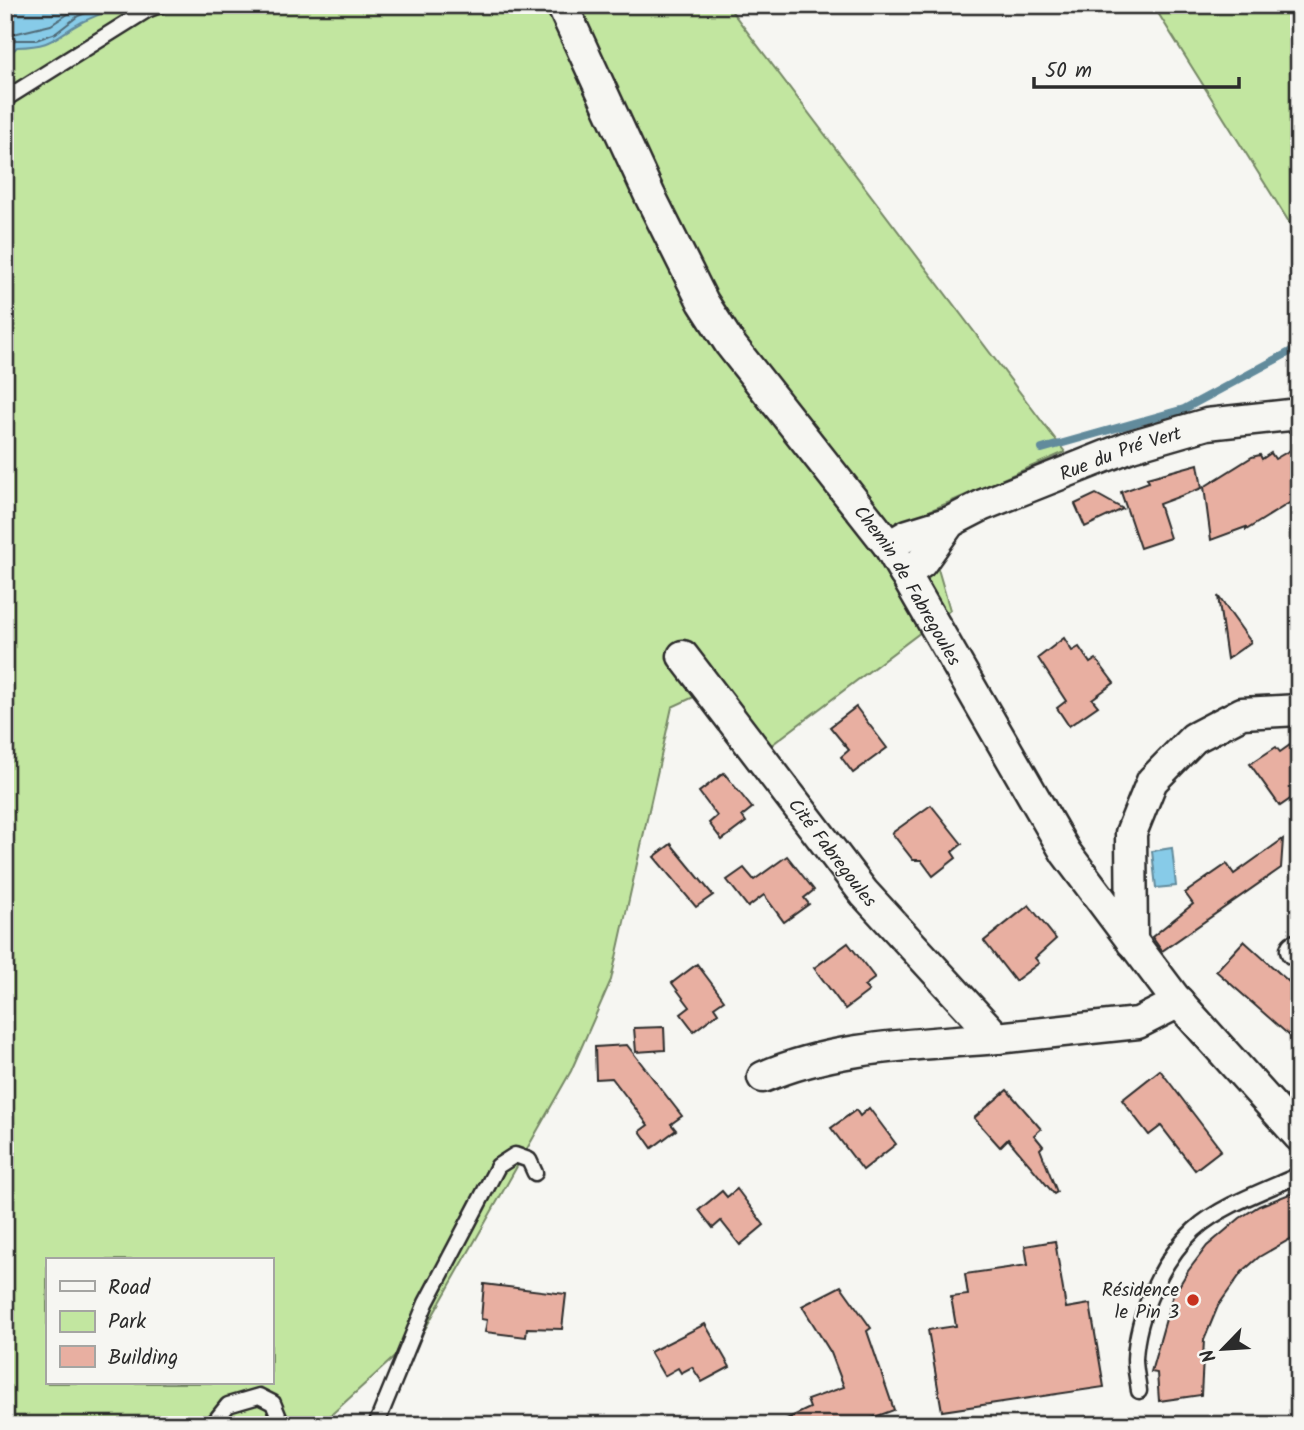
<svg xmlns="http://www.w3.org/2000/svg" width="1304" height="1430" font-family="Kalam,sans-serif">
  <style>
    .green { fill: #c2e6a0; stroke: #768866; stroke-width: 2; fill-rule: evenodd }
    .water { fill: #87cbe8; stroke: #628b9c; stroke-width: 2 }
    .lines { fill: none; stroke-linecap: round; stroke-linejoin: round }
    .shore { stroke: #506b77; stroke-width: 2 }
    .stream { stroke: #628b9c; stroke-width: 8 }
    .building { fill: #e8afa1; stroke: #2b2b2b; stroke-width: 2 }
    .lane-casing { stroke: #2b2b2b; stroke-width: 19 }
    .street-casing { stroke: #2b2b2b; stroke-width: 35 }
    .lane { stroke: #f6f6f2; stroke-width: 14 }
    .street { stroke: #f6f6f2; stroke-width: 30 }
    .poi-dot { fill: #c8321e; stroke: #f6f6f2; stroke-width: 2.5 }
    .labels { text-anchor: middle; stroke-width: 5; stroke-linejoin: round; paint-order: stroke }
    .street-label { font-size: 19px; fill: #2b2b2b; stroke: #f6f6f2 }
    .poi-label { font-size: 19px; fill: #2b2b2b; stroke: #f6f6f2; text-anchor: end }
  </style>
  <rect width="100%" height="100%" fill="#f6f6f2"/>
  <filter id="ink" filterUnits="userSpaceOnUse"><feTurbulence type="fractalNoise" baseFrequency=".0143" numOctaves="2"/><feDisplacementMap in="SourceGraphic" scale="14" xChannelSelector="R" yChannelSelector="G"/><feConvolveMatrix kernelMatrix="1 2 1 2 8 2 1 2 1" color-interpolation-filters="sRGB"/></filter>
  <g filter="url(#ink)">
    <g class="green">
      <path d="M5,5H727L1065,452L922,514L950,610L749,762L698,695L672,707L611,980L571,1071L425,1329L320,1425H5ZM47,1260H271V1383H47Z"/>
      <path d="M1153,5H1299V238Z"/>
    </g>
    <g class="water">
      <path d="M5,5H117C106,13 94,16 82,22C52,38 55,46 17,47L5,59Z"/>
      <path d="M1172,848L1176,886L1156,888L1152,851Z"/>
    </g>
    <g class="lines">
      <g class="shore">
        <path d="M5,36L51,25L82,5"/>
        <path d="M5,49L15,40H36L56,33L78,16L105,5"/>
      </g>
      <path class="stream" d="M1042,449L1184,409L1299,347"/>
    </g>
    <g class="building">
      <path d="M1299,445V497L1246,530V527L1211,540L1204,487L1252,457L1260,455L1262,459L1271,453L1275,459Z"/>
      <path d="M1198,464L1202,488L1159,504L1170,538L1140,548L1121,492L1149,482L1147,478Z"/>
      <path d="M1096,494L1123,509L1085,527L1075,504Z"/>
      <path d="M1218,596L1251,642L1227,659Z"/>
      <path d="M1064,638L1072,651L1079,647L1090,663L1096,659L1114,683L1092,699L1098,706L1069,726L1057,708L1066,701L1038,658Z"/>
      <path d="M856,707L887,748L853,773L841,757L849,750L830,727Z"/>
      <path d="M1290,745L1299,758V793L1280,806L1250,764L1276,747L1280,752Z"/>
      <path d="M724,773L752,808L742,816L746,822L722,840L709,823L717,816L699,792Z"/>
      <path d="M931,805L962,844L952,852L956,858L933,876L921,860H913L892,833Z"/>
      <path d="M1283,839L1281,868L1162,951L1152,937L1193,904L1185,893L1227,864L1234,874Z"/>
      <path d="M671,844L713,895L696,907L654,857Z"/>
      <path d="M787,856L814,890L804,898L809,904L784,922L764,895L748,907L727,880L744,868L754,880Z"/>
      <path d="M1029,905L1056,939L1035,958L1039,963L1015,981L984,941Z"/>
      <path d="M1244,941L1299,991V1044L1216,971Z"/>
      <path d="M848,943L875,978L864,986L869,991L845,1009L814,968Z"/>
      <path d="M697,964L724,1000L714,1007L718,1013L694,1031L681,1014L690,1007L672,983Z"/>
      <path d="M664,1027L665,1050L636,1052L634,1028Z"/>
      <path d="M627,1045L682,1116L671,1124L676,1130L652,1148L640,1131L648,1125L612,1078L596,1079L595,1047Z"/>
      <path d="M1160,1070L1221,1150L1195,1170L1161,1126L1149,1135L1122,1100Z"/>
      <path d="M1007,1090L1041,1129L1034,1135L1043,1146L1040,1149L1057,1192L1054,1194L1008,1139L1000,1147L974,1118Z"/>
      <path d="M869,1108L896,1144L863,1170L831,1128L856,1110L860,1116Z"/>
      <path d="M737,1189L764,1225L740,1245L721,1221L713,1228L699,1210L722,1191L727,1197Z"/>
      <path d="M1292,1193L1299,1211V1234L1259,1257L1242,1272L1218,1306L1204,1340L1201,1395L1159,1401L1157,1373L1151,1372L1172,1298L1188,1271L1207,1246L1240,1218L1259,1206Z"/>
      <path d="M1055,1241L1066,1308L1090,1304L1104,1387L942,1411L928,1330L956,1326L951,1297L968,1295L965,1274L1028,1265L1025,1246Z"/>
      <path d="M484,1284L566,1294L562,1329L527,1328L526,1337L485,1332L487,1320L481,1319Z"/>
      <path d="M841,1286L871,1328L867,1331L894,1410L853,1425H774L810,1408L807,1400L844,1387L831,1353L802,1306Z"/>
      <path d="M705,1324L730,1367L702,1382L692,1367L681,1373L678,1368L664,1376L650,1352Z"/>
    </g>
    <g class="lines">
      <defs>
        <g id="lane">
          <path d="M5,99L147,10L160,5"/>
          <path d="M1139,1391C1138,1381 1135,1370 1135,1359C1137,1315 1162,1260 1194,1230C1220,1206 1266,1190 1299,1175"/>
          <path d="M212,1425L228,1405L259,1396L273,1403L282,1425"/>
          <path d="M376,1425L426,1303L498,1166L515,1155L529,1160L535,1173"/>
        </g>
        <g id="street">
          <path id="s1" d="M562,5L650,196L703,302L730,344L889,546L1066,853L1174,997L1299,1136"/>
          <path id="s2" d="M889,546L908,535L950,522L983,505L1131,446L1207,424L1299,414"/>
          <path d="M904,573L921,563L950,522"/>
          <path id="s3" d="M683,656L864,893L997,1038L1138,1023L1179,1002"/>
          <path d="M1132,942L1131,833L1152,781L1194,738L1242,713L1299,710"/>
          <path d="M1296,950L1299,951"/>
          <path d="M763,1077C837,1045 918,1045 997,1038"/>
        </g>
      </defs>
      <use href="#lane" class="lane-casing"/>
      <use href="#street" class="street-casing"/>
      <use href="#lane" class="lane"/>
      <use href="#street" class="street"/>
    </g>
  </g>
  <circle class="poi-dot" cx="1193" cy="1300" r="7"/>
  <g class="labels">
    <g class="street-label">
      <text dy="7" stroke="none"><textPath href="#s2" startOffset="250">Rue du Pré Vert</textPath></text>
      <text dy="7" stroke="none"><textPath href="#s1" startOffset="679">Chemin de Fabregoules</textPath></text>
      <text dy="7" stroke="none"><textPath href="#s3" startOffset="247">Cité Fabregoules</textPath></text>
    </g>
    <g class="poi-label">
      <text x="1179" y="1296">Résidence<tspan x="1179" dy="22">le Pin 3</tspan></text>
    </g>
  </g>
  <rect width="1304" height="1430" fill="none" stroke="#f6f6f2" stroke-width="28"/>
  <rect x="14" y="14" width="1276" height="1402" fill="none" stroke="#2b2b2b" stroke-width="2.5" filter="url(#ink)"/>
  <rect x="46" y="1258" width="228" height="126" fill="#f6f6f2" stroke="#a5a5a2" stroke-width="2"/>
  <rect x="60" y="1281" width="35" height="10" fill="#f6f6f2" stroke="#a5a5a2" stroke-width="2"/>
  <text x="108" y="1294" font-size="21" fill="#2b2b2b">Road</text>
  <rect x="60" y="1311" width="35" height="21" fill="#c2e6a0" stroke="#a5a5a2" stroke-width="2"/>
  <text x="108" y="1328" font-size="21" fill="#2b2b2b">Park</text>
  <rect x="60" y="1346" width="35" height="21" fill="#e8afa1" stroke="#a5a5a2" stroke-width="2"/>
  <text x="108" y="1364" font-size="21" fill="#2b2b2b">Building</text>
  <g transform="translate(1223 1349) rotate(245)" stroke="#f6f6f2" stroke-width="5" paint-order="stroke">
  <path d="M0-5L12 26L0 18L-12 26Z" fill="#2b2b2b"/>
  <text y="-10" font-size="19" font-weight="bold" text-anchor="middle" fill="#2b2b2b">N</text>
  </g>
  <path d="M1034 77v10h205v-10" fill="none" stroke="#2b2b2b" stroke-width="3.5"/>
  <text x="1045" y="77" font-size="21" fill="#2b2b2b" stroke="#f6f6f2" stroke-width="5" paint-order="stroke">50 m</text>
</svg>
